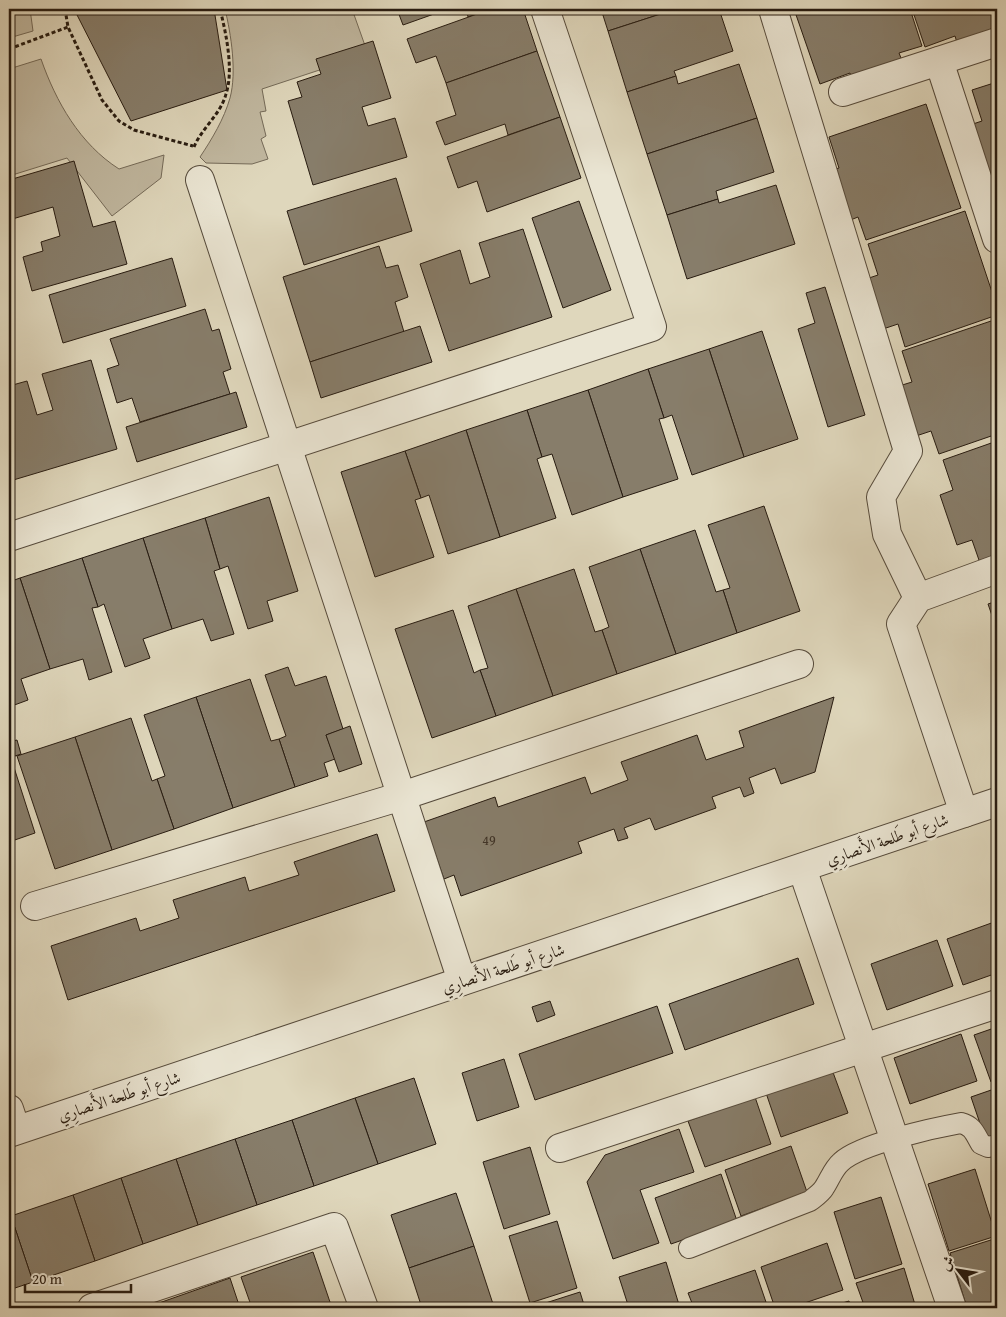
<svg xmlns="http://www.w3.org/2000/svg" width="1006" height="1317" font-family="'Gentium Book Plus',Amiri,serif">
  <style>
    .green { fill: #c0b79f; stroke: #746a58 }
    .building { fill: #877d6a; stroke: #281c11 }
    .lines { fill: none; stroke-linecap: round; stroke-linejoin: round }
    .lane-casing { stroke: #564b3c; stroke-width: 22 }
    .street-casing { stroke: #564b3c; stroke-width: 30 }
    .path { stroke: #281c11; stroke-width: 3; stroke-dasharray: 4 2.5; stroke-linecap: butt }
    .lane { stroke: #eae5d3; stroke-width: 20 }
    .street { stroke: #eae5d3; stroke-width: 28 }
    .labels { text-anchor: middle; stroke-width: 5; stroke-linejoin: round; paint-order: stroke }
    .number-label { font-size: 14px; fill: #403427 }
    .street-label { font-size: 16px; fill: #281c11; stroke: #eae5d3 }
  </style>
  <rect width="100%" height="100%" fill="#dfd7bc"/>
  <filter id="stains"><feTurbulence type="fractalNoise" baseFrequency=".004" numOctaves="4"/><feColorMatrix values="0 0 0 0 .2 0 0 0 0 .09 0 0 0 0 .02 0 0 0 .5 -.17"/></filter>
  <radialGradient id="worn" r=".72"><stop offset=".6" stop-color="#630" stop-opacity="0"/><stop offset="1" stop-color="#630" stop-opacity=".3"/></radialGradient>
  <g class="green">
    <path d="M9,9H30L33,31L9,38Z"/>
    <path d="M225,9H352L368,54L262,89L266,111L260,112L266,136L261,139L268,159L252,164L206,163L200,157C212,139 224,119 230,98C237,72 231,34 225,9Z"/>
    <path d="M41,59C56,102 80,144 119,169L164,155L161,178L112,216L67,158L9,176V69Z"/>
  </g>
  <g class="building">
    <path d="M74,9H214L227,90L131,121Z"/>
    <path d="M397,9H448L403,25Z"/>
    <path d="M466,9H491L468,17Z"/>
    <path d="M491,9H523L537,51L446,83L436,56L416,63L407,39Z"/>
    <path d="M601,9H676L608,31Z"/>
    <path d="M676,9H719L733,51L674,71L676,76L627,92L608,31Z"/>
    <path d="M794,9H910L922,46L899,53L905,68L854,86L850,73L820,84Z"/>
    <path d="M912,9H997V36L959,49L955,36L925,47Z"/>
    <path d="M373,41L391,98L362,107L368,126L395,118L407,157L313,185L288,101L302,97L297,82L321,74L316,59Z"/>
    <path d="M537,51L560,117L508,135L505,124L445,145L436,122L456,115L446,83Z"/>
    <path d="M739,64L757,118L647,154L627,92L676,76L678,84Z"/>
    <path d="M997,82V172L987,176L970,125L982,121L972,90Z"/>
    <path d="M926,104L961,208L866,240L858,217L843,223L826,172L839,168L829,137Z"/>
    <path d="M560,117L581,178L487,212L477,181L458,188L447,157Z"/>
    <path d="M757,118L774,172L716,191L718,199L667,215L647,154Z"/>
    <path d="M74,161L93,227L115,221L127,264L32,291L23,257L43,251L41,242L60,236L53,207L9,220V180Z"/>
    <path d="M396,178L412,231L304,265L287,211Z"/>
    <path d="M776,185L795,244L687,279L667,215L718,199L719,203Z"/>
    <path d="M579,201L611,290L563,308L532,218Z"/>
    <path d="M965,211L997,307V315L905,347L898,324L883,329L866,279L878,275L868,244Z"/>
    <path d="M523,229L552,317L449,351L420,264L460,250L470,284L490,277L479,243Z"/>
    <path d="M379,246L386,268L398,265L408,297L395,302L404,332L310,362L283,277Z"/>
    <path d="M172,258L186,306L63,343L49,295Z"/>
    <path d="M825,287L865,415L828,427L798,329L815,323L806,293Z"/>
    <path d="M205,309L212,331L219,329L231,369L223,372L230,394L140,422L132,398L117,403L107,369L119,365L110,339Z"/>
    <path d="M997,319V434L939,454L931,431L916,436L899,386L912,382L902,351Z"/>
    <path d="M420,326L432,362L321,398L310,362Z"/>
    <path d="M762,331L798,439L744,457L709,349Z"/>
    <path d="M709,349L744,457L692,475L672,415L664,418L648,369Z"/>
    <path d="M91,360L117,449L10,481L9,476V386L27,381L37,415L53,410L42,374Z"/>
    <path d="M648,369L664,418L659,419L678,479L623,497L588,390Z"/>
    <path d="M588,390L623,497L572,515L552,454L542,457L527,410Z"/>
    <path d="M236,392L247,427L137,462L126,427Z"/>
    <path d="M527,410L542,457L537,459L556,518L500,537L466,430Z"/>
    <path d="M466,430L500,537L448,554L429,495L421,498L405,451Z"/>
    <path d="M997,441V557L980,563L972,540L957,545L940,495L953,490L943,460Z"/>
    <path d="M405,451L421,498L415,500L434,557L375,577L341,472Z"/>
    <path d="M269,497L298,591L267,601L273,621L248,629L228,566L220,569L205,518Z"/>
    <path d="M764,506L800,611L737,633L723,590L730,588L708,525Z"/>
    <path d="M205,518L220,569L214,571L234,634L211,641L203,619L172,629L143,538Z"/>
    <path d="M695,530L716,592L723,590L737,633L676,654L640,549Z"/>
    <path d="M143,538L172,629L143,639L150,658L125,667L104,604L98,607L82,558Z"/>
    <path d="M640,549L676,654L617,674L602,630L609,627L589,567Z"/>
    <path d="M82,558L98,607L92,608L112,672L89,680L83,659L50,669L20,578Z"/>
    <path d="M574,569L595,632L602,630L617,674L553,696L516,589Z"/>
    <path d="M20,578L50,669L21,679L28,700L9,707V582Z"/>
    <path d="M516,589L553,696L496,716L480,670L488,668L468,606Z"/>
    <path d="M997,601V630L988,604Z"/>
    <path d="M453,610L474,673L480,670L496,716L432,738L395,629Z"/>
    <path d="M288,667L295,686L326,676L343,729L326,735L335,759L324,763L328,776L295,787L279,739L286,736L265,675Z"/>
    <path d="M250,679L271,741L279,739L295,787L233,808L196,697Z"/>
    <path d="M196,697L233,808L174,829L157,779L165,776L144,715Z"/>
    <path d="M834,697L815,772L781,784L775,768L749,778L754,793L744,797L740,787L712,797L716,808L655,830L650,818L624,828L628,838L618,841L614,829L578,842L582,853L461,896L454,875L444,879L424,822L495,797L498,807L585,777L591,794L628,780L621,762L697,735L706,760L744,747L739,731Z"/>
    <path d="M131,718L152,781L157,779L174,829L112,850L75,737Z"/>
    <path d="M350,726L362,764L339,772L326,735Z"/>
    <path d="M75,737L112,850L55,869L17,756Z"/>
    <path d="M17,740L21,754L9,758V742Z"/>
    <path d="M9,758H11L35,833L9,842Z"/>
    <path d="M377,834L395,891L68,1000L51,946L136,918L140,931L179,918L173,900L245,877L249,891L299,875L294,862Z"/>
    <path d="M997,921V973L963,985L947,939Z"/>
    <path d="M937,940L953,986L887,1010L871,964Z"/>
    <path d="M798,958L814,1004L685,1050L669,1004Z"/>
    <path d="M550,1001L555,1015L537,1022L532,1007Z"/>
    <path d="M657,1006L673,1053L535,1100L519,1054Z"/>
    <path d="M997,1027V1080L991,1082L974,1035Z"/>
    <path d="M961,1034L977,1081L910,1104L894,1058Z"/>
    <path d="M504,1059L519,1107L477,1121L462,1073Z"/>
    <path d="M831,1067L848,1113L781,1137L765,1090Z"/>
    <path d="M414,1078L436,1144L378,1164L355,1098Z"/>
    <path d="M997,1088V1140L987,1144L971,1097Z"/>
    <path d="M755,1097L771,1144L705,1167L688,1121Z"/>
    <path d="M355,1098L378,1164L314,1186L292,1120Z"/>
    <path d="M292,1120L314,1186L257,1205L235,1139Z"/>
    <path d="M679,1129L694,1172L640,1190L659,1243L613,1259L587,1182L605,1155Z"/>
    <path d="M235,1139L257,1205L198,1225L176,1159Z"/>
    <path d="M791,1146L807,1192L741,1216L725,1170Z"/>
    <path d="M530,1147L550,1214L504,1229L483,1162Z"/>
    <path d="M176,1159L198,1225L143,1244L121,1178Z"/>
    <path d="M975,1169L996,1236L949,1251L928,1184Z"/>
    <path d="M721,1174L737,1221L671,1244L655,1198Z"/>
    <path d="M121,1178L143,1244L95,1261L73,1195Z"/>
    <path d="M456,1193L474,1246L409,1268L391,1215Z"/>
    <path d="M73,1195L95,1261L33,1282L11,1216Z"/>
    <path d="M881,1197L902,1264L855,1279L834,1212Z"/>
    <path d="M9,1216H11L33,1282L9,1290Z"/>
    <path d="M557,1221L577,1288L530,1303L509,1236Z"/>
    <path d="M997,1238V1308H967L950,1253Z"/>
    <path d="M827,1243L843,1290L790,1308H775L761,1267Z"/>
    <path d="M474,1246L494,1307L422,1308L409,1268Z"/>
    <path d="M313,1252L332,1308H252L241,1277Z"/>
    <path d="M666,1262L680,1308H629L619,1277Z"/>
    <path d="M904,1268L916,1308H865L856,1283Z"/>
    <path d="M755,1270L768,1308H694L688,1293Z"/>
    <path d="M230,1278L240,1308H161L159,1303Z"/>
    <path d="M580,1292L585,1308H534L533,1307Z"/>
    <path d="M849,1301L851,1308H826Z"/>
  </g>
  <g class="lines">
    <defs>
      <path id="lane" d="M689,1248L810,1201C815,1197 821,1193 824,1188C830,1179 833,1169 841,1162C860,1144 933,1128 961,1123C973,1126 975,1134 981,1144L988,1147L997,1145"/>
      <g id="street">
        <path d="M773,9L908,451L881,497L887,534L918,598"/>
        <path d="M939,61L997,239"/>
        <path d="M843,92L997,42"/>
        <path d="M200,180L462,981"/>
        <path d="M9,537L652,327L545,9"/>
        <path d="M964,813L901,624L918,598L997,569"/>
        <path d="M802,868L952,1308"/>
        <path d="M35,906L402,796L799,664"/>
        <path d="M9,1109L16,1130"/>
        <path d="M9,1133L997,802"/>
        <path d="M560,1148L997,1004"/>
        <path d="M92,1308L334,1227L364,1308"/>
      </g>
    </defs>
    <use href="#lane" class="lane-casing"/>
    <use href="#street" class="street-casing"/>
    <g class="path">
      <path d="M65,9L68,27L102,100L119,121L134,130L193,146"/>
      <path d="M9,49L68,27"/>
      <path d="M194,147C201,129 221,114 226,94C234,70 226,33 220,9"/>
    </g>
    <use href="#lane" class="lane"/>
    <use href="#street" class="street"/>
  </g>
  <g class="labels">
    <g class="number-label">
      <text x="489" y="845">49</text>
    </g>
    <g class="street-label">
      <text transform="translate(887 839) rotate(-19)" y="6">شارع أبو طَلحة الأَنصارِي</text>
      <text transform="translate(503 968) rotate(-18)" y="6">شارع أبو طَلحة الأَنصارِي</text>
      <text transform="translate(119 1096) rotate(-18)" y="6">شارع أبو طَلحة الأَنصارِي</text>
    </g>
  </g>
  <rect width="1006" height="1317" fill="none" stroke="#dfd7bc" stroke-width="30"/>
  <rect x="10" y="10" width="986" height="1297" fill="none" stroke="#281c11" stroke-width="2.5"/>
  <rect x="15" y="15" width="976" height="1287" fill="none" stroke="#281c11"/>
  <g transform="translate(958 1270) rotate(301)" stroke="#eae5d3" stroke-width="4" paint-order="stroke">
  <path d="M0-4L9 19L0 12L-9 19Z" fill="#281c11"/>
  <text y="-8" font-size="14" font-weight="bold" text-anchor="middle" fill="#281c11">ش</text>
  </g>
  <path d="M25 1284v8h106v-8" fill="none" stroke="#281c11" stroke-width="2.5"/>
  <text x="32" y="1284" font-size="15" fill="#281c11" stroke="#eae5d3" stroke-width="4" paint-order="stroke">20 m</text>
  <rect width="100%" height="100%" filter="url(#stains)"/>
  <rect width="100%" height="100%" fill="url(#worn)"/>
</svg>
